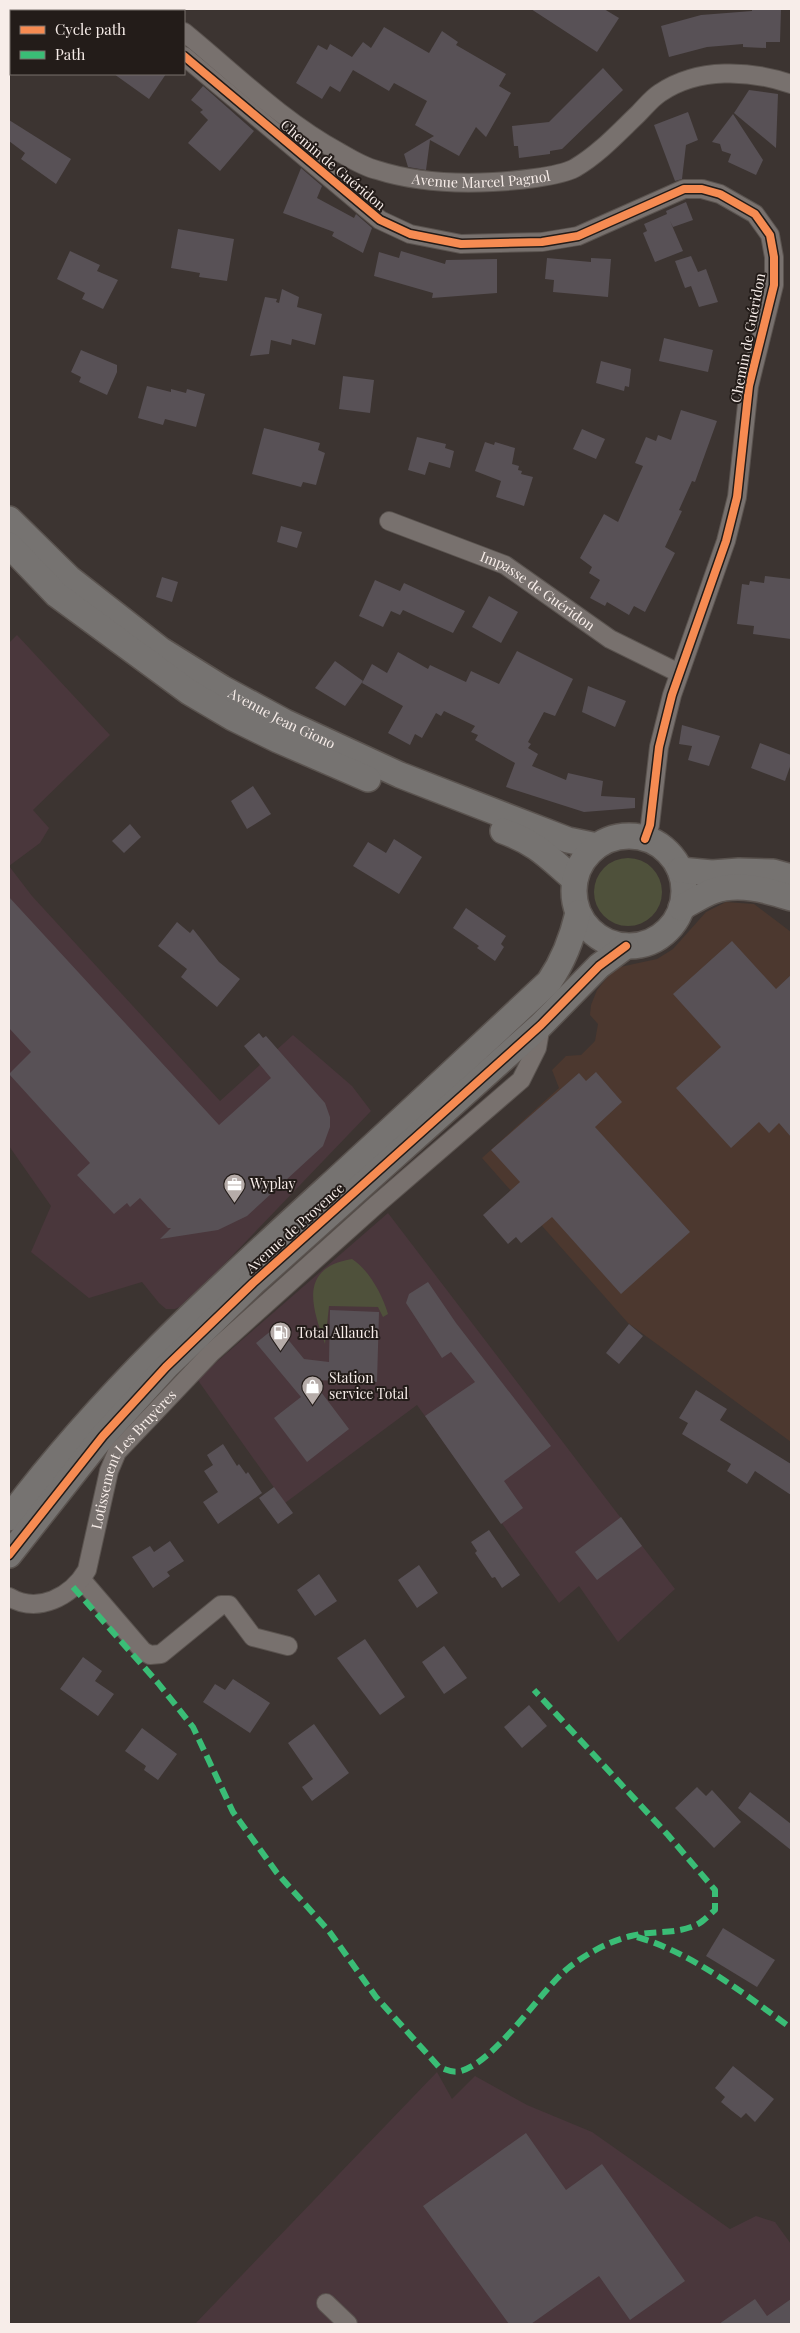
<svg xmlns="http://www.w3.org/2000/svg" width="800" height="2333" font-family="'Playfair Display',serif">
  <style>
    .commercial { fill: #4a373c }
    .built { fill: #4c382f }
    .green { fill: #4f513b }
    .building { fill: #585156 }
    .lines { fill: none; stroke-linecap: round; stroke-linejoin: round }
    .minor-casing { stroke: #5a534f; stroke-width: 20 }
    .secondary-casing { stroke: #5a534f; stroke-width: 28 }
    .minor { stroke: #78716e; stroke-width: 18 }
    .secondary { stroke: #767371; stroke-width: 25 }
    .quiet { stroke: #3abd76; stroke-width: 6; stroke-dasharray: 12 6; stroke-linecap: butt }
    .cycleway-casing { stroke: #231c19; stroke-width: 11 }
    .cycleway { stroke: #f68b52; stroke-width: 8 }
    .labels { text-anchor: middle; stroke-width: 4; stroke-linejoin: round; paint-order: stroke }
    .street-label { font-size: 14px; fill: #f7ede9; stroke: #231c19 }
    .poi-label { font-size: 14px; fill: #f7ede9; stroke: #231c19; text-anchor: start }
  </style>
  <rect width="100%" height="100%" fill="#3c3431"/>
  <g class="commercial">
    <path d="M17,635L110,735L33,810L49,828L40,843L9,866L32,896L220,1101L293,1035L352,1086L371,1111L186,1304L175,1309H166L159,1303L142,1282L89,1298L31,1252L51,1206L9,1146V643Z"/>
    <path d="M388,1213L675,1589L618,1642L579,1586L559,1603L417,1405L285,1503L197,1379Z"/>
    <path d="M437,2072L452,2099L475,2076L527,2105L592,2132L730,2229L756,2216L775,2222L791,2244V2324H195Z"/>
  </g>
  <path class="built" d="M726,902L754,904L791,932V1442L628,1323L482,1158L559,1088L552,1070L566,1056L581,1055L595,1041L598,1024L590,1015L591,1005L597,990L609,975L620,967L657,959L673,949L706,912Z"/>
  <g class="green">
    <circle cx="628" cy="892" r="34"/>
    <path d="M352,1259C369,1270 382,1294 388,1314L383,1317L378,1307L329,1306L325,1344C312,1307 298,1268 352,1259Z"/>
  </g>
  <g class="building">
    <path d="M531,9H604L619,18L597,52Z"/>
    <path d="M752,9H781L780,42H766V48L743,47V44L707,47L669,57L661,26L701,15L752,11Z"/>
    <path d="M384,27L429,53L442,31L458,42L456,45L506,74L499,86L511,93L486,137L476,127L459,156L430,140L426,170L408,167L404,154L434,136L415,125L427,101L394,83L389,91L353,70L340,92L330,86L322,99L296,83L318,45L327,50L330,44L352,57L363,42L371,48Z"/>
    <path d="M603,68L623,90L562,149L550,151V154L519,158L518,146H514L512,126L549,122Z"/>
    <path d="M114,74H166L149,99Z"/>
    <path d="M203,86L254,131L220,171L188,143L208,120L200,112L203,110L191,100Z"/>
    <path d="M749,90L778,94L776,148L734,113Z"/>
    <path d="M688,112L698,140L686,145L682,179L675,181L654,125Z"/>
    <path d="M733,114L763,160L756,175L728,162L731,154L722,151L720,144L712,142Z"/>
    <path d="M9,120L71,159L56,184L21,159L25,153L9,141Z"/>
    <path d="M301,168L322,186L317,198L354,218L356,214L372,228L363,253L332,236L334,232L283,213Z"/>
    <path d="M686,202L693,220L673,227L670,221L683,251L655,262L643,233L647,231L644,224L667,214L666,211Z"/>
    <path d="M178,229L234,239L227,281L199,277L200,273L171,268Z"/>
    <path d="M70,251L100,265L97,271L118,280L103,309L82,299L85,293L57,279Z"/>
    <path d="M401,251L445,264L446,260L497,259V293L432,298L433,293L374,276L379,252L399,258Z"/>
    <path d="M691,256L698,272L706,269L718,302L699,307L691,286L685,288L675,261Z"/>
    <path d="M547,258L591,262V258L611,259L608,297L553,292L554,280L545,279Z"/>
    <path d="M282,289L299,297L297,307L322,314L315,345L292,339L291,345L271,340L269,354L250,356L265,297L277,299L276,302L279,303Z"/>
    <path d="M664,338L713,350L708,372L659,361Z"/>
    <path d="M81,350L117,365V372L107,395L79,382L81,377L71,372Z"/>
    <path d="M601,361L631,369L629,387L625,386L624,391L596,383Z"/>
    <path d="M343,376L374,380L370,413L339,409Z"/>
    <path d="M147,386L171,392V389L186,393L187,389L205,394L196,427L165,419L163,425L138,418Z"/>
    <path d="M681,410L717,421L695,482L692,481L679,510L682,511L665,547L675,553L645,612L634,606L629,615L607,602L605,606L590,598L600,580L589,573L592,567L580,558L604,514L618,522L643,466L635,463L646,437L656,441L658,435L671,440Z"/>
    <path d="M264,428L320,443L318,450L325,453L316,485L303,482L301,487L252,474Z"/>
    <path d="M582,429L605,439L596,459L573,449Z"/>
    <path d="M417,437L446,444L445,448L454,451L450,468L429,462L425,475L408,470Z"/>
    <path d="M485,442L494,445L495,442L515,448L512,464L519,466L518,470L522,471L521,474L533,477L524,506L496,497L501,481L475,471Z"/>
    <path d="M281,526L302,532L297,548L277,542Z"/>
    <path d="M765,576L791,579V639L753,634L754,626L737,624L742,584L749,585L750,581L764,583Z"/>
    <path d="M162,577L178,582L172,602L156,597Z"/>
    <path d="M375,580L400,591L404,583L465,611L453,633L403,610L400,615L391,611L383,627L359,616Z"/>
    <path d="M489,596L518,612L501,643L472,627Z"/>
    <path d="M517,651L573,679L555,716L544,712L528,742L531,744L528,748L538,754L532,766L566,780L568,773L603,781L601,796L635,798V808L584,812L506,787L515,763L475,740L478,735L471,732L475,726L444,711L441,716L436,713L422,738L415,734L410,745L388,733L403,706L362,683L372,664L387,673L398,652L428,669L430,665L466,682L471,671L499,684Z"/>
    <path d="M335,661L363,681L345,706L315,688Z"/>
    <path d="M588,686L626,701L615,727L582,712Z"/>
    <path d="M682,725L720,736L709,766L688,760L692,746L679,744Z"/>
    <path d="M760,743L791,755V764L785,781L751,768Z"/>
    <path d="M253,786L271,814L247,829L231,801Z"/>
    <path d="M130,824L141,837L124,853L112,841Z"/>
    <path d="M394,839L422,857L399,894L353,866L368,842L386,853Z"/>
    <path d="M9,897L219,1125L271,1078L244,1046L259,1033L263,1038L266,1036L325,1103L330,1117V1127L323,1146L247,1216L218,1230L160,1239L171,1228H168L140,1198L130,1207L127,1203L114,1214L77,1175L90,1163L9,1074L31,1052L9,1028Z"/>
    <path d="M466,908L506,936L501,944L504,947L495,961L477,948L479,946L453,928Z"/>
    <path d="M177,922L190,933L193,929L219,962L240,979L217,1007L181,977L187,969L158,946Z"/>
    <path d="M732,941L776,989L791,975V1137L779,1123L769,1133L759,1122L731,1148L676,1088L721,1047L673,994Z"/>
    <path d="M596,1072L622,1102L595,1127L690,1232L621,1294L552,1217L521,1243L516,1237L508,1244L483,1215L520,1182L491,1150L579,1073L586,1081Z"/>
    <path d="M428,1282L456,1323L551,1446L504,1481L523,1508L501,1524L425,1416L475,1382L451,1352L442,1358L406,1303L409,1294Z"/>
    <path d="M330,1310L379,1312L377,1382L312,1380L349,1429L307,1462L274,1418L301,1397L256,1343L277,1326L304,1359L329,1362Z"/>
    <path d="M629,1324L643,1336L619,1364L606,1353Z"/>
    <path d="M696,1390L727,1409L720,1420L791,1464V1495L755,1471L747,1484L727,1471L731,1464L682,1434L688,1423L679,1418Z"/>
    <path d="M223,1444L237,1466L239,1464L246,1474L248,1472L262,1493L218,1524L203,1502L218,1492L204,1471L213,1465L207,1455Z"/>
    <path d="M274,1487L293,1513L278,1524L259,1498Z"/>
    <path d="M621,1517L642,1546L597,1580L575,1552Z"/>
    <path d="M489,1530L520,1575L502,1588L495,1577L492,1578L475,1553L477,1551L471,1542Z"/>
    <path d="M170,1541L184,1561L167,1572L170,1576L153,1588L132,1557L150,1546L154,1552Z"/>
    <path d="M419,1565L438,1593L417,1608L398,1580Z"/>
    <path d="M319,1574L337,1601L315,1616L297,1590Z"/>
    <path d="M365,1639L405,1697L380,1715L337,1658Z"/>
    <path d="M444,1646L467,1678L444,1694L422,1662Z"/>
    <path d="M83,1657L102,1671L95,1681L114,1694L98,1716L60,1689Z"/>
    <path d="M233,1679L270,1703L250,1733L203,1702L215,1684L225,1690Z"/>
    <path d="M529,1705L547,1726L522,1748L504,1727Z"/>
    <path d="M314,1724L349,1773L312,1801L302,1787L313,1779L288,1743Z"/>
    <path d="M142,1728L177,1754L158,1780L144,1770L146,1766L125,1751Z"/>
    <path d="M697,1787L706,1796L712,1790L741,1822L714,1848L675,1808Z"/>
    <path d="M750,1792L791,1824V1850L738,1808Z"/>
    <path d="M723,1928L775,1960L757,1987L706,1956Z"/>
    <path d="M733,2066L774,2099L755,2122L746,2113L741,2118L732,2111L721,2102L725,2097L715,2088Z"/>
    <path d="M526,2133L566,2190L602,2164L685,2281L630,2320L599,2276L531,2324H509L423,2206Z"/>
    <path d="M755,2299L767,2316L791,2299V2324H719Z"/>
  </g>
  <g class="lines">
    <defs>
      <g id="minor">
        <path d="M130,9L132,11"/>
        <path d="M156,9L159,11"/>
        <path id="s1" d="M184,32C234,73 282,121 339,152C351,159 364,167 377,170C414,182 454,184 493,182C513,181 558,177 575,168C599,154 618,133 638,114C645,107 652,98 660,93C698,67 750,70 791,84"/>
        <path d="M184,56L380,220L410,234L461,244L542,242L578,236L684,189H702L720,194L755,214L770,235L774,257V285L749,386L737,497L726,541L672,695L659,747L650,825L645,839"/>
        <path id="s2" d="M389,521L505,565L610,639L679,673"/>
        <path d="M82,1580L143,1651L150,1655L161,1654L221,1605H229L253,1637L288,1646"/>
        <path id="s3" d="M9,1597C38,1614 71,1597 87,1570L109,1471L117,1452L211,1353L376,1205L521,1080L537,1048L541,1025"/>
        <path d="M326,2303L348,2324"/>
      </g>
      <g id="secondary">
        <path id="s4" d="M9,519L69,578L161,650L222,688L285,722L400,775L568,840L597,846"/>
        <path d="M9,545L57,595L189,692L233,718L278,740L368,779"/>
        <path d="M503,831C538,844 547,856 575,880"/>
        <circle cx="629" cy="891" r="55"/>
        <path d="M680,870L712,873L739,871L773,872L791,877"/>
        <path d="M681,908C692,902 702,895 713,891C738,882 767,890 791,898"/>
        <path d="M9,1518C103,1392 220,1286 336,1180C407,1115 478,1048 549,982C564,960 572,939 578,913"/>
        <path d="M9,1555L103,1436L166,1367L253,1283L541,1025L599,966L626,946"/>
      </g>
    </defs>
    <use href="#minor" class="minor-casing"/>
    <use href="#secondary" class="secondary-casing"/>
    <use href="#minor" class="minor"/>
    <use href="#secondary" class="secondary"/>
    <g class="quiet">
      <path d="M73,1587L158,1683L193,1727L233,1812L277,1873L329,1931L376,1997L439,2067C446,2070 453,2073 461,2071C497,2060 538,1994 567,1969C586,1954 607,1942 631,1936C653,1930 677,1935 698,1924C704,1921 710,1914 715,1910V1890L668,1835L534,1690"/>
      <path d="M637,1937C691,1952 746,1995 791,2028"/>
    </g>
    <defs>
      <g id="cycleway">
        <path d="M184,56L380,220L410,234L461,244L542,242L578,236L684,189H702L720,194L755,214L770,235L774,257V285L749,386L737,497L726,541L672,695L659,747L650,825L645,839"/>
        <path d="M9,1555L103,1436L166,1367L253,1283L541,1025L599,966L626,946"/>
      </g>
    </defs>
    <use href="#cycleway" class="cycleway-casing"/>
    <use href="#cycleway" class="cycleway"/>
  </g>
  <defs>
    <symbol id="office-pin" viewBox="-11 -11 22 30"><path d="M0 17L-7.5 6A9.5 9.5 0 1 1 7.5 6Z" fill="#b6aca9" stroke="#231c19"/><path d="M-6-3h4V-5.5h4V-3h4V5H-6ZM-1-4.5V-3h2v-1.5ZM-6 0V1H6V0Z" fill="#fff"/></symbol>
    <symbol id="fuel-pin" viewBox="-11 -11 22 30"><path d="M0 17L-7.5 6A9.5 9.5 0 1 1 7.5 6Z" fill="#b6aca9" stroke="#231c19"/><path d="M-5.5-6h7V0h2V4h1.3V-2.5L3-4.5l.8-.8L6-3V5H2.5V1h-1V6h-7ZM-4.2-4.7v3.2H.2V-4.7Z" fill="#fff"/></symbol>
    <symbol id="shop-pin" viewBox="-11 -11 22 30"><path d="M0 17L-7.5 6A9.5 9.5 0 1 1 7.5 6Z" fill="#b6aca9" stroke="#231c19"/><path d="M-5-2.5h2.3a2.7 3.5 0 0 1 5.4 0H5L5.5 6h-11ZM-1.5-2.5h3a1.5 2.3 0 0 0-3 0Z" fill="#fff"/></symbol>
  </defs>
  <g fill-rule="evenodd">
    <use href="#office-pin" x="222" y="1172" width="25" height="34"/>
    <use href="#fuel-pin" x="268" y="1320" width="25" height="34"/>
    <use href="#shop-pin" x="300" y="1374" width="25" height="34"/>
  </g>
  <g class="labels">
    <g class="street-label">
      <text transform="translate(333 165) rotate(40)" y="5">Chemin de Guéridon</text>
      <text dy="5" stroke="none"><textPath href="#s1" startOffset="344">Avenue Marcel Pagnol</textPath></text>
      <text transform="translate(748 338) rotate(-79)" y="5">Chemin de Guéridon</text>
      <text dy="5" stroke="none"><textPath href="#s2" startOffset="165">Impasse de Guéridon</textPath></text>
      <text dy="5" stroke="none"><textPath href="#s4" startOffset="340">Avenue Jean Giono</textPath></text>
      <text transform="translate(295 1228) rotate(-42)" y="5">Avenue de Provence</text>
      <text dy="5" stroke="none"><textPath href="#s3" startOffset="215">Lotissement Les Bruyères</textPath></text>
    </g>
    <g class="poi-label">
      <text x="250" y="1189">Wyplay</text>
      <text x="297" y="1338">Total Allauch</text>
      <text x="329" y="1383">Station<tspan x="329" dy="16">service Total</tspan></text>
    </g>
  </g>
  <rect width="800" height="2333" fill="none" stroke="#f7ede9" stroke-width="20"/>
  <rect x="10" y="10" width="175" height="65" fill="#231c19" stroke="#78706c"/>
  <rect x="20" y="26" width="25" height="8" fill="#f68b52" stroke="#78706c"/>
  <text x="55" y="35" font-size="15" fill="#f7ede9">Cycle path</text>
  <rect x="20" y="51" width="25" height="8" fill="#3abd76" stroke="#78706c"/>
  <text x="55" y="60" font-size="15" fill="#f7ede9">Path</text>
</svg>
